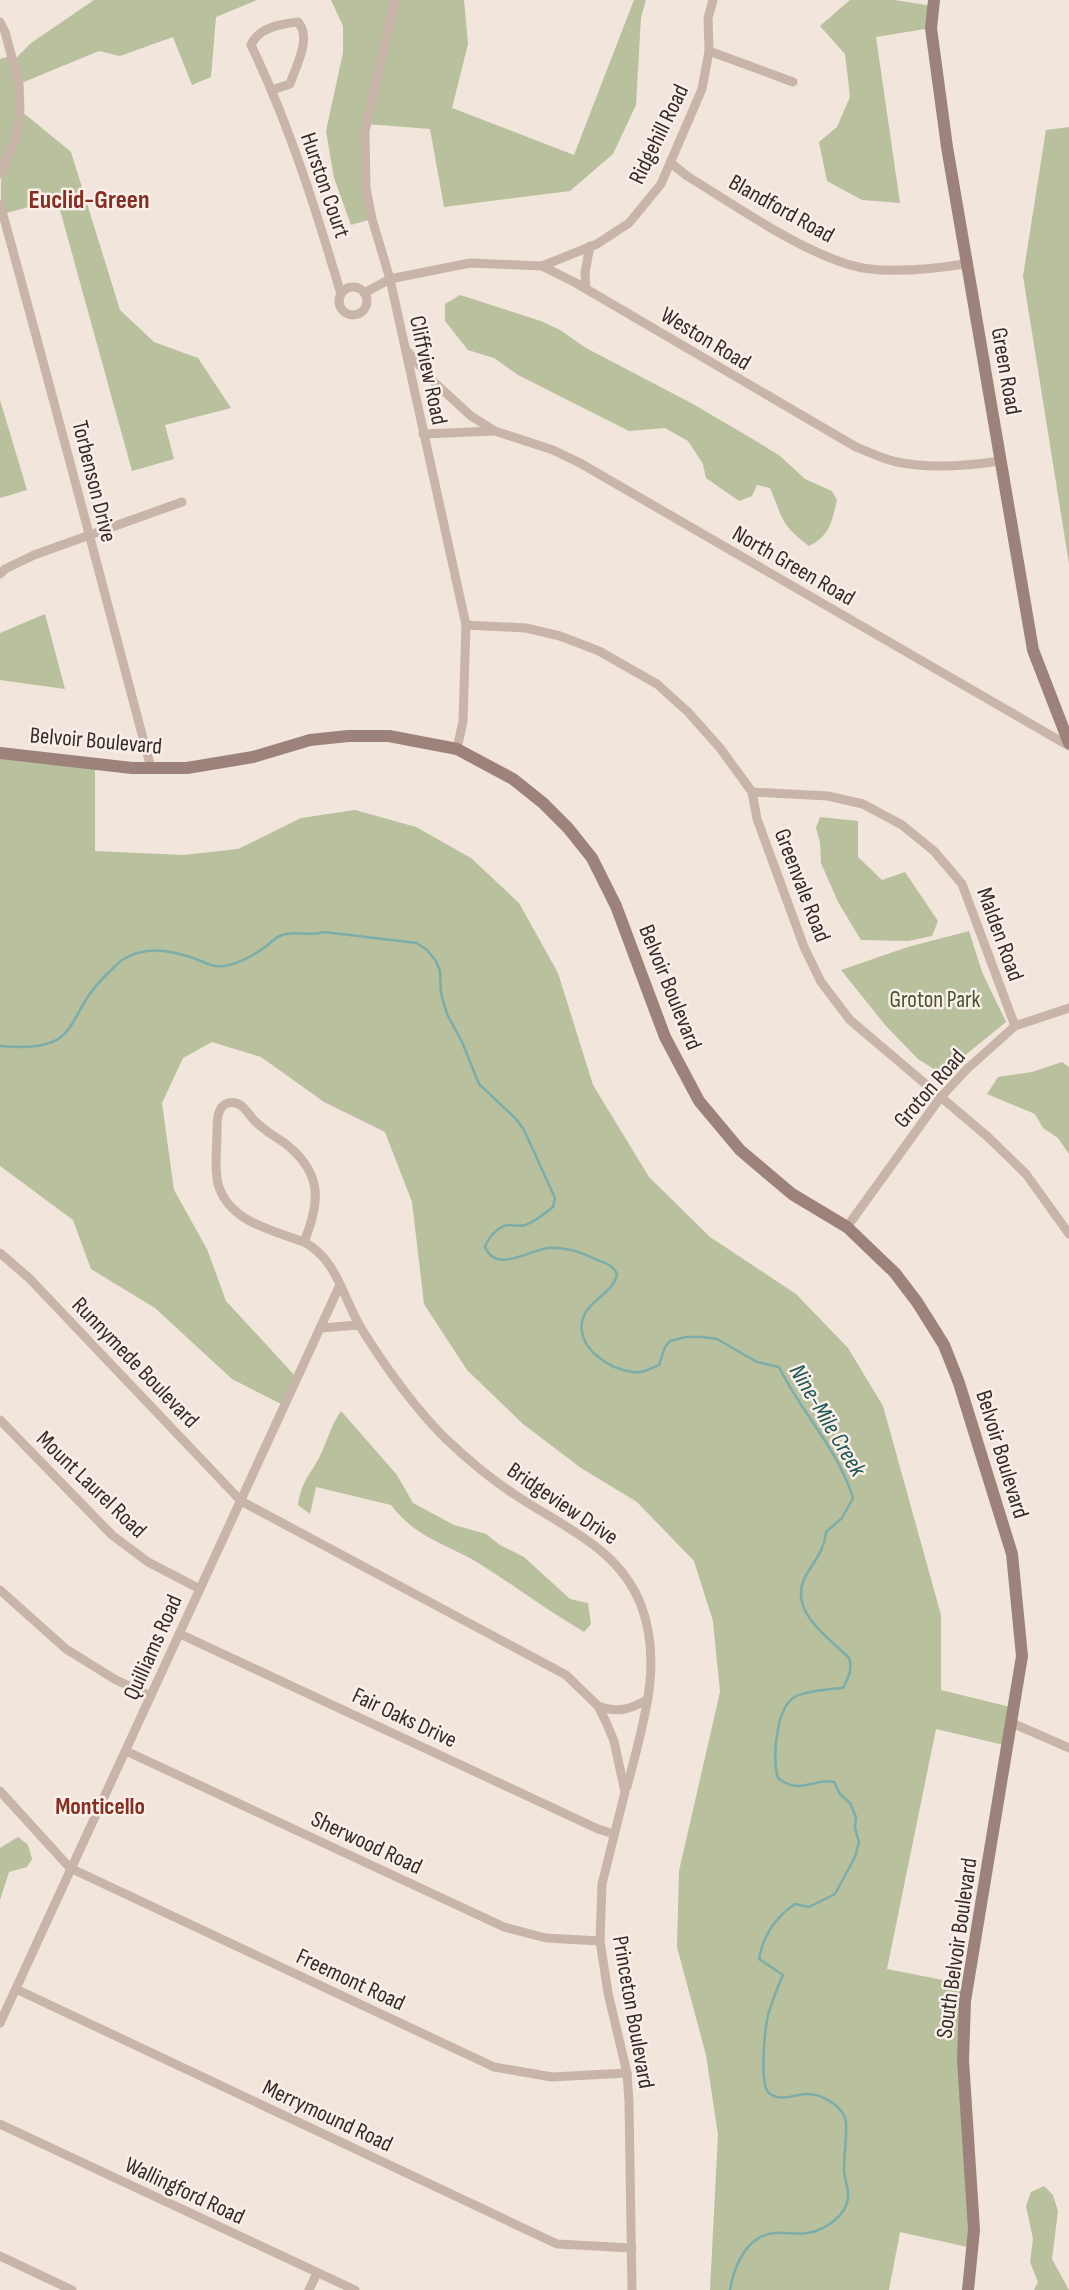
<svg xmlns="http://www.w3.org/2000/svg" width="1069" height="2290" font-family="'Sofia Sans Condensed',sans-serif">
  <style>
    .green { fill: #b8c09d }
    .lines { fill: none; stroke-linecap: round; stroke-linejoin: round }
    .stream { stroke: #7cada9; stroke-width: 2.5 }
    .street { stroke: #c9b4a9; stroke-width: 9 }
    .secondary { stroke: #9c827a; stroke-width: 12 }
    .labels { text-anchor: middle; stroke-width: 5; stroke-linejoin: round; paint-order: stroke }
    .street-label { font-size: 23px; fill: #362b28; stroke: #f9efe9 }
    .park-label { font-size: 23px; fill: #4a532d; stroke: #f9efe9 }
    .water-label { font-size: 24px; font-style: italic; fill: #205653; stroke: #f9efe9 }
    .neighbourhood-label { font-size: 24px; font-weight: bold; fill: #823025; stroke: #f9efe9 }
    .quarter-label { font-size: 26px; font-weight: bold; fill: #823025; stroke: #f9efe9 }
  </style>
  <rect width="100%" height="100%" fill="#f1e5dc"/>
  <g class="green">
    <path d="M94,0H257L216,17L211,77L192,85L173,37L120,56L99,51L19,84L20,110L71,152L120,310L154,342L198,358L231,408L165,425L174,459L132,471L57,199L3,214C0,198 0,179 4,164L0,161V59L10,56L13,61L31,43Z"/>
    <path d="M331,0H464L468,44L452,108L574,155L634,0H646L641,17L636,105L613,154L570,191L444,207L430,129L367,124L365,131L372,219L351,225L334,178L326,131L343,53V26Z"/>
    <path d="M850,0H894L933,6L931,28L876,37L900,203L862,200L827,181L819,142L837,127L850,97L845,54L820,26Z"/>
    <path d="M1069,127V564L1023,276L1046,130Z"/>
    <path d="M460,295L541,321L560,330L586,348L693,404L761,444L780,456L805,479L832,491L837,500C832,521 830,536 809,546C779,523 784,520 770,488L757,485L752,496L739,501L706,478L703,464L688,441L665,428L629,431L518,375L494,358L468,350L445,321V304Z"/>
    <path d="M0,400L27,490L0,498Z"/>
    <path d="M45,614L65,689L0,680V633Z"/>
    <path d="M0,753L95,764V851L183,855L238,849L301,818L355,810L416,827L471,858L519,903L558,973L593,1085L649,1177L710,1237L796,1294L848,1348L883,1406L941,1615V1690L1014,1708L1008,1746L936,1729L887,1969L968,1985L965,2001L972,2248L900,2232L889,2290H710L718,2135L706,2055L677,1947L679,1871L720,1692L713,1621L694,1561L637,1502L581,1468L523,1424L467,1370L424,1304L412,1202L385,1132L324,1102L261,1057L212,1042L183,1058L162,1103L174,1190L207,1249L226,1301L297,1378L285,1406L232,1379L155,1308L91,1269L73,1220L0,1166Z"/>
    <path d="M820,817L858,821V857L882,880L905,872L938,921L932,936L908,941L861,940L838,902L821,863L820,842L816,828Z"/>
    <path d="M969,931L982,972L1006,1022L942,1074L918,1059L886,1026L841,970L908,947Z"/>
    <path d="M1062,1062L1069,1067V1154L1058,1138L1043,1128L1035,1114L987,1094L998,1077L1032,1072Z"/>
    <path d="M341,1411L397,1475L413,1503L454,1525L486,1534L500,1545L524,1557L570,1599L588,1603L591,1624L584,1632C548,1611 515,1586 480,1564C446,1543 418,1540 391,1505L316,1487L310,1514L298,1505C301,1483 309,1476 319,1458C327,1442 331,1425 341,1411Z"/>
    <path d="M18,1837L28,1845L32,1859L27,1867L9,1872L0,1900V1848Z"/>
    <path d="M1044,2186L1053,2195L1058,2211L1052,2259L1069,2290H1034L1038,2282L1030,2262L1033,2239L1026,2206L1031,2192Z"/>
  </g>
  <g class="lines">
    <path class="stream" d="M0,1046C86,1054 61,1017 108,973C113,969 118,962 124,959C147,945 173,951 196,959C202,961 210,966 216,966C231,968 253,956 265,947C271,943 275,937 282,935C296,930 310,937 324,932L417,943L427,950L436,961L440,971L441,993L447,1014L462,1042L479,1084L516,1119L524,1130L555,1198L553,1207C544,1214 536,1221 525,1225C518,1227 514,1225 508,1225C498,1226 488,1238 485,1247C496,1274 529,1250 548,1248C565,1247 581,1252 595,1259C604,1263 612,1264 617,1274C613,1295 586,1300 582,1322C578,1349 609,1369 633,1372C642,1374 651,1368 659,1365L665,1347L670,1341L686,1337H703L717,1339L757,1362L779,1367C801,1412 838,1449 853,1498L842,1518L826,1532C825,1548 816,1559 808,1572C784,1608 826,1635 849,1658C853,1669 848,1678 843,1688C830,1689 803,1691 793,1698C776,1710 772,1760 778,1778C800,1796 816,1777 834,1782L840,1794L850,1803L856,1817L855,1828L859,1842L855,1857L835,1894L809,1907L795,1904C776,1917 763,1936 759,1959L783,1975C777,1988 772,2002 768,2015C765,2028 759,2085 769,2093C780,2102 794,2095 805,2094C821,2093 844,2106 846,2122C847,2137 844,2154 844,2170C844,2179 849,2188 848,2196C848,2215 825,2230 808,2233C798,2235 787,2232 776,2233C748,2234 734,2265 730,2290"/>
    <g class="street">
      <path d="M395,0L365,131L366,188L372,219L390,279L466,625L463,721L457,749"/>
      <path d="M0,22L5,32L19,84L20,110L16,138L0,174"/>
      <path d="M709,51L793,82"/>
      <path d="M272,90L290,84C296,66 312,38 298,22C281,24 259,27 251,45C289,124 316,210 341,294"/>
      <path d="M671,163L687,176C735,205 809,258 863,268C895,273 933,269 965,264"/>
      <path d="M0,204C52,391 101,580 151,768"/>
      <path d="M542,266L597,244L629,223L661,184L702,89L709,51L708,18L713,0"/>
      <circle cx="353" cy="301" r="14"/>
      <path d="M586,289L585,272L590,246"/>
      <path d="M364,293L390,279L470,263L542,266L576,283L856,447C869,452 883,459 897,462C930,469 967,466 1000,461"/>
      <path d="M407,351L434,382L471,416L495,431L553,450L580,463L1069,746"/>
      <path d="M423,434L493,431"/>
      <path d="M0,574L5,569L34,555L182,502"/>
      <path d="M466,625L526,628L560,636L599,651L657,684L688,712L720,748L752,792L757,819L804,947L821,982L850,1020L988,1137L1026,1174L1069,1234"/>
      <path d="M752,792L828,796L863,804L902,825L934,851L962,884L1015,1026"/>
      <path d="M847,1227L940,1098L967,1069L1015,1026L1069,1008"/>
      <path d="M304,1242C272,1230 229,1222 218,1184C214,1168 217,1148 217,1131C217,1121 217,1106 228,1103C243,1099 248,1116 257,1123C266,1132 278,1138 287,1145C323,1174 320,1203 304,1242C337,1259 343,1298 361,1328C386,1368 412,1405 445,1438C468,1460 493,1481 520,1498C566,1528 620,1550 641,1605C664,1665 642,1727 627,1787"/>
      <path d="M0,1253L29,1278L241,1501L566,1675L598,1706L606,1722L614,1741L625,1792L602,1884L600,1941L608,1993L627,2073L629,2102L632,2290"/>
      <path d="M321,1328L359,1325"/>
      <path d="M0,1420L112,1535L148,1562L200,1589"/>
      <path d="M0,1590L66,1649L116,1680L151,1696"/>
      <path d="M180,1634L598,1829L614,1834"/>
      <path d="M598,1706C617,1713 630,1710 648,1699"/>
      <path d="M1012,1723L1069,1748"/>
      <path d="M126,1751L504,1927L546,1938L600,1941"/>
      <path d="M0,1791L70,1868L494,2067L552,2077L627,2073"/>
      <path d="M16,1989L557,2244L632,2248"/>
      <path d="M0,2023L339,1287"/>
      <path d="M0,2124L355,2290"/>
      <path d="M0,2256L72,2290"/>
      <path d="M309,2290L317,2273"/>
    </g>
    <g class="secondary">
      <path d="M934,0L931,28L947,147L1033,650L1069,743"/>
      <path d="M0,753L132,768H187L253,757L310,740L348,736H389L457,749L513,779L543,803L568,828L592,858L616,906L665,1037L699,1101L740,1150L792,1194L847,1227L895,1273L917,1302L944,1345L959,1383L1012,1554L1022,1656L965,2001L963,2060L974,2230L968,2290"/>
    </g>
  </g>
  <g class="labels">
    <g class="street-label">
      <text transform="translate(658 134) rotate(-64)" y="8">Ridgehill Road</text>
      <text transform="translate(326 185) rotate(71)" y="8">Hurston Court</text>
      <text transform="translate(782 208) rotate(29)" y="8">Blandford Road</text>
      <text transform="translate(706 338) rotate(31)" y="8">Weston Road</text>
      <text transform="translate(429 370) rotate(78)" y="8">Cliffview Road</text>
      <text transform="translate(1007 371) rotate(80)" y="8">Green Road</text>
      <text transform="translate(95 481) rotate(76)" y="8">Torbenson Drive</text>
      <text transform="translate(794 565) rotate(30)" y="8">North Green Road</text>
      <text transform="translate(96 740) rotate(5)" y="8">Belvoir Boulevard</text>
      <text transform="translate(803 885) rotate(69)" y="8">Greenvale Road</text>
      <text transform="translate(1001 934) rotate(70)" y="8">Malden Road</text>
      <text transform="translate(671 987) rotate(68)" y="8">Belvoir Boulevard</text>
      <text transform="translate(929 1088) rotate(-49)" y="8">Groton Road</text>
      <text transform="translate(136 1362) rotate(46)" y="8">Runnymede Boulevard</text>
      <text transform="translate(1003 1454) rotate(73)" y="8">Belvoir Boulevard</text>
      <text transform="translate(92 1484) rotate(44)" y="8">Mount Laurel Road</text>
      <text transform="translate(563 1503) rotate(34)" y="8">Bridgeview Drive</text>
      <text transform="translate(152 1647) rotate(-66)" y="8">Quilliams Road</text>
      <text transform="translate(405 1717) rotate(25)" y="8">Fair Oaks Drive</text>
      <text transform="translate(367 1842) rotate(25)" y="8">Sherwood Road</text>
      <text transform="translate(956 1948) rotate(-82)" y="8">South Belvoir Boulevard</text>
      <text transform="translate(351 1979) rotate(25)" y="8">Freemont Road</text>
      <text transform="translate(634 2012) rotate(80)" y="8">Princeton Boulevard</text>
      <text transform="translate(328 2115) rotate(25)" y="8">Merrymound Road</text>
      <text transform="translate(185 2190) rotate(25)" y="8">Wallingford Road</text>
    </g>
    <g class="park-label">
      <text x="935" y="1007">Groton Park</text>
    </g>
    <g class="water-label">
      <text transform="translate(828 1420) rotate(59)" y="8">Nine-Mile Creek</text>
    </g>
    <g class="neighbourhood-label">
      <text x="100" y="1814">Monticello</text>
    </g>
    <g class="quarter-label">
      <text x="89" y="208">Euclid-Green</text>
    </g>
  </g>
</svg>
